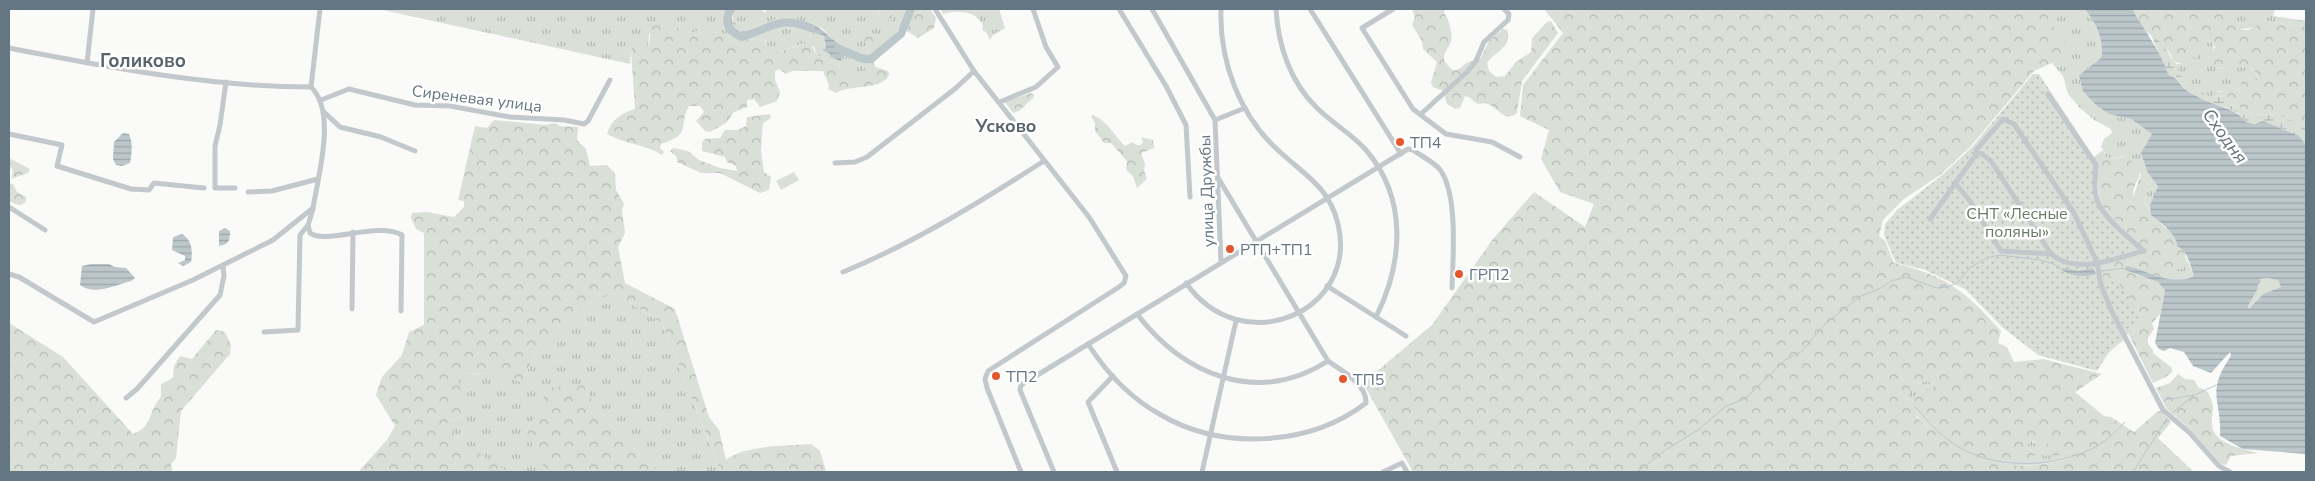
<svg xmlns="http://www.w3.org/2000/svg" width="2315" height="481" font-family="'Nunito Sans',sans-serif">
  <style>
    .grass { fill: url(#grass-tufts) }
    .forest { fill: url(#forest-crowns); fill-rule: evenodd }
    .wetland { fill: url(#wetland-marsh) }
    .garden { fill: url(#garden-dots) }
    .pitch { fill: #dadfd7 }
    .water { fill: url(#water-rules); fill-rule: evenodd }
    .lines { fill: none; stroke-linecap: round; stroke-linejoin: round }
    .stream { stroke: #bbc7cb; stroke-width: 1 }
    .river { stroke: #bbc7cb; stroke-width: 8 }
    .minor { stroke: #c3c8cc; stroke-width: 5 }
    .poi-dot { fill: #e4572e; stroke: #fff; stroke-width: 2 }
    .labels { text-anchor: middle; stroke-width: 5; stroke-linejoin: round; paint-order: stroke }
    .street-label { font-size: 16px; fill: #657683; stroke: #fff }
    .poi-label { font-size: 16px; fill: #657683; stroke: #fff; text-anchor: start }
    .park-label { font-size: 16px; fill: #687a64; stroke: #fff }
    .neighbourhood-label { font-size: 18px; font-weight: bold; fill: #57646e; stroke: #fff }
    .water-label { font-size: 18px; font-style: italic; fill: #60757c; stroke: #fff }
    .quarter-label { font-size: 19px; font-weight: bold; fill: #57646e; stroke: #fff }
  </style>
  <defs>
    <pattern id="grass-tufts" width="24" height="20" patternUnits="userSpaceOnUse" patternTransform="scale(1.25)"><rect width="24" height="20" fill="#dadfd7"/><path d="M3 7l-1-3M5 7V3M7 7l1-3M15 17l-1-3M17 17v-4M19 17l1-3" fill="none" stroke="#b4b9b4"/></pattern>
    <pattern id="forest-crowns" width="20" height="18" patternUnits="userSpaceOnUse" patternTransform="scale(1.25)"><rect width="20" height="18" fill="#dadfd7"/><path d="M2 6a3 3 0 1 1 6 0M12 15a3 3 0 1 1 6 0" fill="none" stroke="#b4b9b4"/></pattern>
    <pattern id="wetland-marsh" width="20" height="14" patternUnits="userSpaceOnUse" patternTransform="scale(1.25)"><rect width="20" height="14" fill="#dadfd7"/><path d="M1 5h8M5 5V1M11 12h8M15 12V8" fill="none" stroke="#b4b9b4"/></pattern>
    <pattern id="garden-dots" width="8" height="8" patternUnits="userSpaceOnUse" patternTransform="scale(1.25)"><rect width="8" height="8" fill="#dadfd7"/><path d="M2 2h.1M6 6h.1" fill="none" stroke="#b4b9b4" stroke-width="1.8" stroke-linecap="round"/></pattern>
    <pattern id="water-rules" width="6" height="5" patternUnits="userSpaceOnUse" patternTransform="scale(1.25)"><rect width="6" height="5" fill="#bbc7cb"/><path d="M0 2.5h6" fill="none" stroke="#9ca6aa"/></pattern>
  </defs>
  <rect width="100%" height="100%" fill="#fafaf8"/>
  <g class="grass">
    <path d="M378,9H726C722,24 725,30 738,39L793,25L804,27L824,36L826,48L823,50L831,54L830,57L837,59L849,50L837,44L822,28L779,18L744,31L733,22V13L738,9H759L766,13V9H879L878,15L891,21L890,13L893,9L906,12L909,9C901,27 894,38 879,51L876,43L868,46L865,70L860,77H850L841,74L839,64L817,55L814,47L801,44L778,52L767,45L765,40L755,38L732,42L728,35L702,29L693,33L664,24L649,34L648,49L631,50L630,64Z"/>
    <path d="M940,9H999L1005,28L993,35L990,40L986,32L982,30L983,26C977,10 956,10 943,14Z"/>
    <path d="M2050,9H2085C2096,24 2103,39 2101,58L2079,75L2109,114L2131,119L2152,134L2148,173L2158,186L2150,205L2151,210L2142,200L2133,197L2141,175L2124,156L2114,159L2105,157V152L2101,147L2104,139L2112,133L2111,129L2094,120L2080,108L2068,94L2063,76L2052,63L2058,60Z"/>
    <path d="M2218,9H2275L2273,16L2306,21V27L2261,20L2256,28L2240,29L2235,26L2233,17Z"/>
    <path d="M2209,41L2213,43L2215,67L2224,69L2248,66L2255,71L2258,80L2254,81L2245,77L2241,79V88L2228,92L2219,91L2212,97C2199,94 2177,80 2177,64H2182L2187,57Z"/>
    <path d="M2186,257L2194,276L2183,281L2164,278L2170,270L2187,263Z"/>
    <path d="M2267,278L2278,280L2281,287L2263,294L2249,309L2248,306L2260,279Z"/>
    <path d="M614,293L662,323L721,472H658L605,420L583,385L544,400L540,411L527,429L546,472H508L467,449L447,425L448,422L464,416L456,373L493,374L522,382L538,348L579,308Z"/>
    <path d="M1926,381L1935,383L1934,388L1916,397L1914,401L1909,403L1907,398L1913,385Z"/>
    <path d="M1919,412L1932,424L1947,432L1941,439L1937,437L1915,414Z"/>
    <path d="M2048,432L2050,441L2042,452L2061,455L2079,449L2083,451C2075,460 2029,467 2016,466V461L2032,451L2027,449L2028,444L2031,441L2035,443Z"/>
  </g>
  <g class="forest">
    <path d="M879,9H907L906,12L893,10L890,13L893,17L891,21L887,19L883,21L878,19Z"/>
    <path d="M915,9H930L936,18L934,28L918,38L905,30Z"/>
    <path d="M1412,9H1445L1444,13C1449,20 1453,33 1451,41C1449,49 1443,52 1444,60C1456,79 1458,67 1469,62C1473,60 1477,61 1481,58L1489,41L1503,29L1507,30C1514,46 1494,52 1487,63L1489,71L1496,77L1505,76L1516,62L1531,52L1532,38L1547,22L1551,21L1558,33L1522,81L1517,113C1504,123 1499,108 1488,104C1483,102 1481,105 1476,103L1469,97L1465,96L1460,108L1455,109L1447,104L1443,91L1433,87L1431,83L1437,62L1423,49L1422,41L1412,25L1415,17Z"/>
    <path d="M1544,9H2050L2055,20L2053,27L2062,32L2066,43L2058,60L2034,71L1970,147L1940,175L1904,199L1883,220L1879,236L1885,241L1894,263C1946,275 1966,292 2001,331L1998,343L2007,347L2014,362L2043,359L2102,374L2075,392L2104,416L2111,417L2134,432L2158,411H2161L2171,422L2158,438L2194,472H1413L1363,383L1432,325L1493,239L1534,192L1585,227L1594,204L1560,192L1541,159L1549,130L1520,116L1523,85L1563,33ZM1926,381L1935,383L1933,388C1923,390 1918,389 1914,401L1909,403L1907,398L1913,385ZM1919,412L1932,424L1946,432L1941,439L1932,429L1928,428L1915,415ZM2048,433L2049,441L2043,448V456L2061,455L2079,449L2083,451C2075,461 2029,467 2016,466V461L2020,459L2033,458L2035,454L2028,449V444L2031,441L2040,443Z"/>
    <path d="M2132,9H2218L2231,12C2237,24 2237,35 2255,28L2261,20L2306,27V127L2278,115L2253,114L2232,104L2226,96L2212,97L2215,93C2223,90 2232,91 2241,88V79L2245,77L2254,81L2258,80C2254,60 2243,68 2230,69C2224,70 2217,67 2211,65L2210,60L2215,47L2213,43L2209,41L2197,51L2199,55L2196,58L2187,57L2182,64L2173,61C2170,46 2154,40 2144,29C2139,24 2136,15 2132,9Z"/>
    <path d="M662,17L666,19L664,24L668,25L693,33L702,29L728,35L732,42L762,37L767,45L778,52L806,43L810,44L817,55L839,64L841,74L850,77H860L865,70L868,46L860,36L862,32C875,33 877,45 880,56L874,62L875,67L888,71L889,75C881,91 851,84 836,93L828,89L829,85L823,71H792L786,74L779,69L775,71V80L780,92L777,101L760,107L754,99L747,100V107L734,112L726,123L710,132L705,131L696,121L704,112L700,106H689C677,127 694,133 661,144L660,148L664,152L662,155C645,144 625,144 607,134C611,120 621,113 635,109L631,50L637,42L648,48C652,36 648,23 662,17Z"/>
    <path d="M1031,93L1034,95L1033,98L1019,111L1013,113L1005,102Z"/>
    <path d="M770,114L771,118L763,123L761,151L764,172L771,177L769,190L760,193L720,173H701L677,162V157L670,151L673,148L688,151L699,160L720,168L737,171L736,166L727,162L725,157L702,151V143L705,139L720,138L725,130H738L746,126L747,117Z"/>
    <path d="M1093,115C1108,121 1114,136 1125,146L1133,142L1136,145H1141L1143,142L1141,137L1153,140L1154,148L1141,153L1145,164L1144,170L1147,179L1137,188L1133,176L1126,170L1127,161L1111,143H1104L1095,131V123L1091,116Z"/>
    <path d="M494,120L546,125L555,123L560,126L578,127L577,140L586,149L590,166L607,165L615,173L616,190L624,204L622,210L625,233L618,247L625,283L675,309L709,417L719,430L726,460C743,445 788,446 811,444L820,451L826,471L829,472H721L662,323L614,293L579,308L538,348L522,382L493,374L456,373L468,411L464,416L448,422L447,425L467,449H473L508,472H358L387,440L395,426L376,395L382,377L402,355L409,332L424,325V233L416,229L411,218L412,213L427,212L454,217L464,207V201L458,200L475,126L487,128Z"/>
    <path d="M2103,150L2106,157L2114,159L2127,156C2150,183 2134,172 2133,196L2142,200L2162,225L2172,233L2183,248L2187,263L2182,269L2170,270L2164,278L2127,266L2126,270C2138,278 2159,277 2165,290L2160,314L2152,323L2154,329L2148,338V344L2153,350V353L2172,368V372L2166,377L2153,383L2128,333L2140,315L2104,285L2100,264V203L2094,157Z"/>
    <path d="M9,158L30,169L28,173L11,179L13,170L9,166Z"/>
    <path d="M9,183L13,184L17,192L26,197V201C20,208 16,204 9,201Z"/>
    <path d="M9,323L63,357L133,434C155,425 147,412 161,397V384L173,378L174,366L180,356L192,359L216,330L225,332L231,345L230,354L181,411L176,458L171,464L172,472H9Z"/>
    <path d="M2178,374L2185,379L2194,380L2198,387L2208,392C2217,412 2211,408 2212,426C2214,444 2244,449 2258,453L2231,456L2226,465L2221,464L2192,431L2166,408L2156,388L2170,383Z"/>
    <path d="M583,385L605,420L658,472H546L528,436L527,429L540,411L546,388Z"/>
  </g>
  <g class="wetland">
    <path d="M726,9H738L732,17L733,21L744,31L779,18L789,17L798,19L802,27L793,25L738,39C725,30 722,24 726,9Z"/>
    <path d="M2151,35L2164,45L2173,61L2177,64C2177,79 2197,92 2210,96C2215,97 2221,96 2226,96L2232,104L2253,114L2278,115L2305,126L2306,145C2291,126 2268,126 2246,122C2236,106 2217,107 2202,99C2197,96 2189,93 2185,89C2178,82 2178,78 2168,74Z"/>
  </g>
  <path class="garden" d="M2033,74H2039L2099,165L2096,185L2100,203L2146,252L2100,264L2104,284L2117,281L2140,315L2124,340L2109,352L2097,371L2038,355L2002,327L1965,289L1923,269L1896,263L1884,235L1885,224L1897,210L1941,176L1971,148Z"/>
  <path class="pitch" d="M794,172L799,180L781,190L776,181Z"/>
  <g class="water">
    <path d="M2085,9H2132C2145,32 2159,48 2168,74C2179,79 2177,82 2185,89C2189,93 2197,96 2202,99C2217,107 2235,107 2246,122L2255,124L2263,121L2299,136L2306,145V454L2243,449L2220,436C2222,399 2205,393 2231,356L2230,352L2211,373L2193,366L2184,352L2170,348L2164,351L2159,349L2155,343L2165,290L2158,282L2125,270L2127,266C2149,271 2173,287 2194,276C2190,265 2188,251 2177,246C2178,235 2158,220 2151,215L2150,205L2158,186L2148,173L2141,153L2152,134L2131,119L2109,114L2096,105L2083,91L2079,75L2101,58C2104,39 2096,24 2085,9ZM2267,278L2278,280L2281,287L2263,294L2249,309L2248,306L2258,288V284L2260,279Z"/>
    <path d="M800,21C828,26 826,40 850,50L843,56L841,61L830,57V54L822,50L826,48L824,36L802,27Z"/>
    <path d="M123,133L129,134C133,143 132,153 130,163L122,166L116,165L113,159L114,142Z"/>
    <path d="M225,228L230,231C230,241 229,244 219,246V231Z"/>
    <path d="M182,234C192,240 193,251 191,262L183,266L178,263L185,260V256L172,250L173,237Z"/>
    <path d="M91,264H109L115,267L126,268L135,278L131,281C115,285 95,296 80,285L82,266Z"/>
    <path d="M2063,268L2079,271L2093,268L2096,274C2084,278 2072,276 2061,270Z"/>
  </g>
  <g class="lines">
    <g class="stream">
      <path d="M2101,271L2127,268"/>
      <path d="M2164,400L2195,395L2216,385"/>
      <path d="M1915,407C1925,417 1935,430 1947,439C1984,469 2047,470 2089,450C2104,444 2114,433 2125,422"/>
      <path d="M2172,413L2193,396"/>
      <path d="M1637,472L1667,449L1698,430L1726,406L1745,399L1785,360L1801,352L1826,323L1861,296L1879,289L1891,281L1906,277L1937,288L1948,287L1957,283L1970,268L1986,258L2000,255L2040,260L2054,264L2063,270"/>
      <path d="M2133,472L2167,418"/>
    </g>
    <g class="river">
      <path d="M731,9C723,22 728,31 742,37C771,28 779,15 811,28"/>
      <path d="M838,49C849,51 860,61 871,59L901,34L911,9"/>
    </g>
    <g class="minor">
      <path d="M935,9L974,71L1089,217L1126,276L1124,283L1119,287L988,371L985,379L987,388L1021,472"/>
      <path d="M1119,9L1166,86L1186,125L1190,197"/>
      <path d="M1152,9L1215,120L1221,262"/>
      <path d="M1276,9C1278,45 1290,82 1317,108C1332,123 1352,134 1366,150C1408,199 1403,263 1376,317"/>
      <path d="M1310,9L1401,154"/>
      <path d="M1393,9L1362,28L1413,109L1446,134L1492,142L1520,157"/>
      <path d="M9,48C108,67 209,87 311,87C337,112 318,176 313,208L273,240L193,280L94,322L19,277L9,274"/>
      <path d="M87,63L93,9"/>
      <path d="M226,82L220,125L215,146V188H235"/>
      <path d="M311,87L320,9"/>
      <path d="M321,100L349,89L415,105L450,106L510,117L564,120L584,124L588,121L610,80"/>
      <path d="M1000,102L1036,87L1058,67L1046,47L1033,9"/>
      <path d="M324,112L340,127L381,137L415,151"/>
      <path d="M1421,114L1468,71L1476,61L1484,42L1508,20L1509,14L1504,9"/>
      <path d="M1215,120L1245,108"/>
      <path d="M9,134L62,145L57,166L131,189L149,190L154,183L204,188"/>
      <path d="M1977,153L1976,150L2003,119L2014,124L2074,213L2097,262L2101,285L2112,312L2163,410L2190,433L2219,466L2230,472"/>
      <path d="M835,163L855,162L867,157L956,88L974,71"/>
      <path d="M1955,183L1970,201L2001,251L2051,254"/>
      <path d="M248,192L272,191L318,179"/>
      <path d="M9,207L45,230"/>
      <path d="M1930,219L1977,153L1982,154L1991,161L2051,254C2078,276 2114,258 2144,251C2129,238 2109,222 2099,205C2093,193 2095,177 2096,165L2048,94"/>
      <path d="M308,225L310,233C325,245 378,221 402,235L401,311"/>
      <path d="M843,272C914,243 980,202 1044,161"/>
      <path d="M1186,283C1242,362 1359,312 1338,224C1329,187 1306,176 1280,152C1240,117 1219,61 1221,9"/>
      <path d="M1327,286L1406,336"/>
      <path d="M352,309L353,232"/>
      <path d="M1137,314C1184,375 1257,406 1328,361"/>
      <path d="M264,332L298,330L300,235L308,225L313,209"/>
      <path d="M1088,344C1106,372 1130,398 1161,415C1223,451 1310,446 1366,403C1367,384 1342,371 1328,361L1217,176"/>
      <path d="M1113,376L1088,402L1117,472"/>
      <path d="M126,398L137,389L220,295L224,276L223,266"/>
      <path d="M1054,472L1020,390L1021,385L1408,149L1413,150C1421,156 1436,163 1441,171C1458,197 1453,257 1452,288"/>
      <path d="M1202,472L1236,321"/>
      <path d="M1383,472L1402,463L1407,472"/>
    </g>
  </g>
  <g class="poi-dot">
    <circle cx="1400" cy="142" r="5"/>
    <circle cx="1230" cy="249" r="5"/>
    <circle cx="1459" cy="274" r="5"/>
    <circle cx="996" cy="376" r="5"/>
    <circle cx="1343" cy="379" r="5"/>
  </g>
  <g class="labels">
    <g class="street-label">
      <text transform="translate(477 98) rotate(7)" y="6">Сиреневая улица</text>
      <text transform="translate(1206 191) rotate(-92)" y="6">улица Дружбы</text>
    </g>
    <g class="poi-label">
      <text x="1410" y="148">ТП4</text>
      <text x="1240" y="255">РТП+ТП1</text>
      <text x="1469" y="280">ГРП2</text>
      <text x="1006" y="382">ТП2</text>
      <text x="1353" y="385">ТП5</text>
    </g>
    <g class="park-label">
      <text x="2017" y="219">СНТ «Лесные<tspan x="2017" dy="18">поляны»</tspan></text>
    </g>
    <g class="neighbourhood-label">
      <text x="1006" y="132">Усково</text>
    </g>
    <g class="water-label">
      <text transform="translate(2225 136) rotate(54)" y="6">Сходня</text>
    </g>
    <g class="quarter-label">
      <text x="143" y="67">Голиково</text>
    </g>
  </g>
  <rect width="2315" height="481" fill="none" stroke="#657683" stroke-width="20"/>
</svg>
